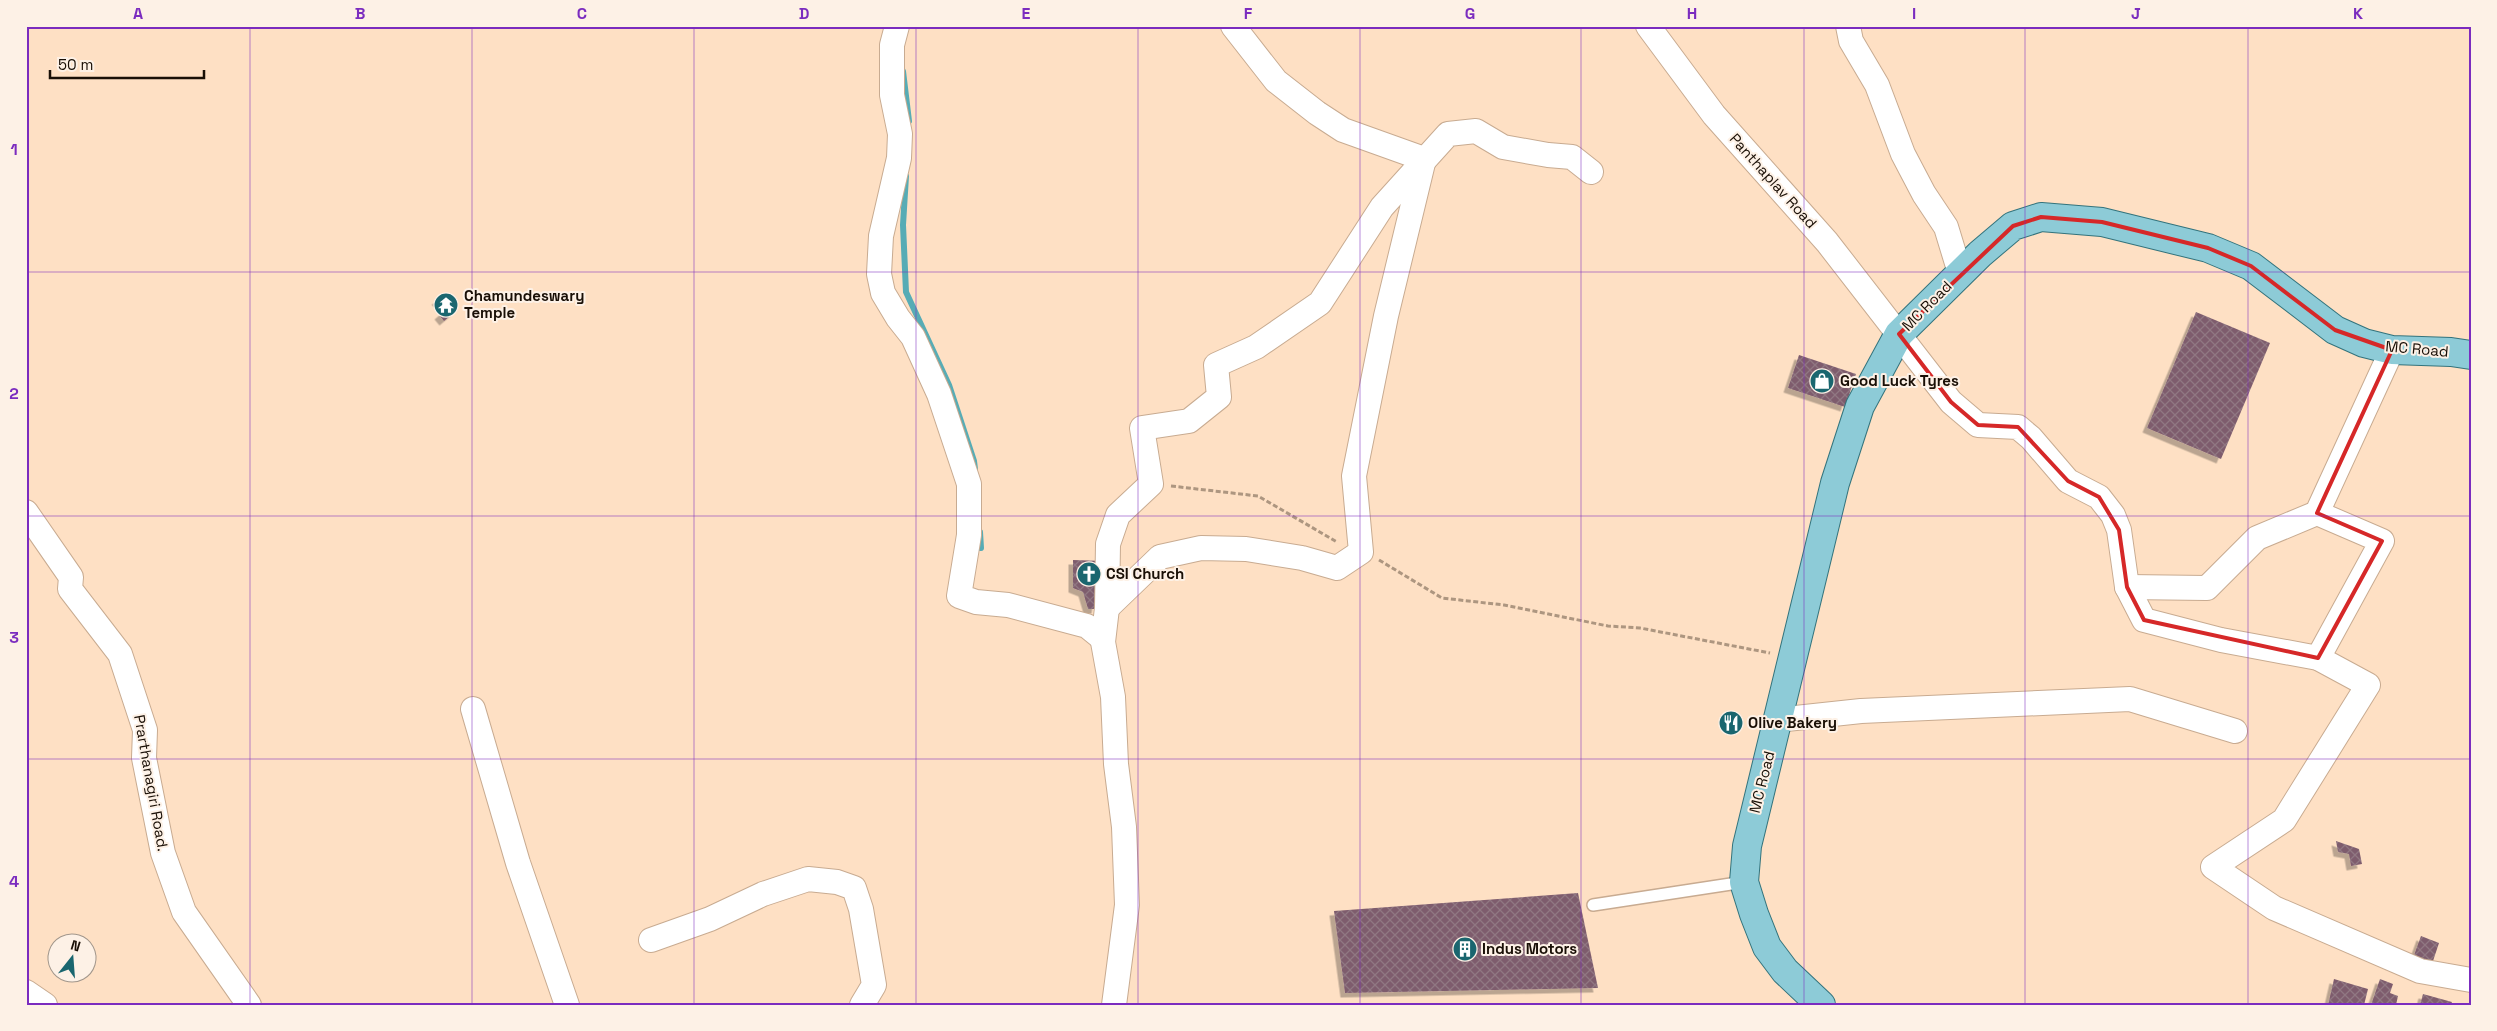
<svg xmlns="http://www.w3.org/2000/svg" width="2497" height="1031" font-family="'Space Grotesk',sans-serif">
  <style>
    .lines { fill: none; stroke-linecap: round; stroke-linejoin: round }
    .stream { stroke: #57acb5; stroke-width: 6 }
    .building { fill: url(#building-cross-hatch); filter: url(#shadow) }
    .service-casing { stroke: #c8ab91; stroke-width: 14 }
    .minor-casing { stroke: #c8ab91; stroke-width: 26 }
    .primary-casing { stroke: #33737c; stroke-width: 30 }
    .path { stroke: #ad9680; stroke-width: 3; stroke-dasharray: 5 2.5; stroke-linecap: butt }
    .service { stroke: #fff; stroke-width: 11 }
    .minor { stroke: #fff; stroke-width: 24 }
    .primary { stroke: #8dcbd7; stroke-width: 28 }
    .marked { fill: none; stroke: #d62828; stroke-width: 4; stroke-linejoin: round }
    .grid { fill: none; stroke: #7b2cbf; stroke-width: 1; stroke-opacity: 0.55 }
    .labels { text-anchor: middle; stroke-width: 4; stroke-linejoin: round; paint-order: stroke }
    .street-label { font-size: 15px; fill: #190f06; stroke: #fdf1e6 }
    .poi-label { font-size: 15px; font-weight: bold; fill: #190f06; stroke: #fdf1e6; text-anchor: start }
    .neatline { fill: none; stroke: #7b2cbf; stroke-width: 2 }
    .grid-label { font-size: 16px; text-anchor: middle; font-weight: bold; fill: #7b2cbf }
  </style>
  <defs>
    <pattern id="building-cross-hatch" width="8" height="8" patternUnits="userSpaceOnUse" patternTransform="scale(1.25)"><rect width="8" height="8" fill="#7e5c6d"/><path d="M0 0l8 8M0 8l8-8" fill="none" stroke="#907782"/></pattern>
    <filter id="shadow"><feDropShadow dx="-4.5" dy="4.5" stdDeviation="0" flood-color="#0004"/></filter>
  </defs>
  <rect width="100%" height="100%" fill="#fee0c4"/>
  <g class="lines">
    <g class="stream">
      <path d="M903,71L909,121"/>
      <path d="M906,176L903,225L906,292L949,385L974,461L975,469"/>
      <path d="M980,532L981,548"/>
    </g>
  </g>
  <g class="building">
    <path d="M446,297L456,311L444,321L439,315L445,310L436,300Z"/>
    <path d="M2196,312L2270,343L2221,459L2147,428Z"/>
    <path d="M1799,355L1856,374L1845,407L1788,388Z"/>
    <path d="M1073,560L1104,561L1096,609H1088L1083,592L1073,588Z"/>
    <path d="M2336,841L2359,849L2362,864L2351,866L2349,854L2338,852Z"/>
    <path d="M1578,893L1598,988L1345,993L1334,911Z"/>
    <path d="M2421,936L2439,943L2432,964L2413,958Z"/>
    <path d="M2334,979L2368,989L2364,1005H2328Z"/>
    <path d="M2380,979L2393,984L2390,993L2398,996L2396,1005H2371Z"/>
    <path d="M2423,994L2452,1002L2451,1005H2420Z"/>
  </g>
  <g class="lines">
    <defs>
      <path id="service" d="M1593,905L1744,882"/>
      <g id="minor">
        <path d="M897,26L892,45V95L900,134L899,158L881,236L879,274L883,293L898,318L913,337L939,394L969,484V535L959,596L976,602L1008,605L1087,626L1103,639"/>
        <path d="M1648,26L1714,115L1827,242L1951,402L1978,425L2018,427L2031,438L2068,481L2099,497L2113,515L2119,530L2127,587L2144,620L2221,640L2318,658L2368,685L2284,820L2213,867L2274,908L2420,971L2471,980"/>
        <path d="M1848,26L1851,41L1877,85L1903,154L1924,194L1946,227L1960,273"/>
        <path d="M26,512L71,577L70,589L120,654L145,730L144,758L163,853L184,912L249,1005"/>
        <path d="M2317,513L2382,541L2318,658"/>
        <path d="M2127,587L2207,588L2257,538L2317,513L2392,350"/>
        <path d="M1107,608L1160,557L1201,548L1246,549L1302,558L1337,568L1361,552L1354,476L1386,316L1424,159L1343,130L1317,113L1276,81L1233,26"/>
        <path d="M473,709L518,863L567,1005"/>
        <path d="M1777,720L1861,711L2130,699L2235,731"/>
        <path d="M651,940L710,919L763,894L808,879L837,882L854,888L861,909L874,985L862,1005"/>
        <path d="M26,992L45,1005"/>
        <path d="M1114,1005L1127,905L1124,827L1116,764L1113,697L1103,642L1107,608L1108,544L1118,515L1151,484L1142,428L1189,421L1219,397L1216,365L1256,347L1320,303L1382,207L1448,134L1476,131L1503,147L1548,155L1572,157L1591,172"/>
      </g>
      <path id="primary" d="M1821,1005L1785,971L1767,947L1754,914L1744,882L1747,846L1835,483L1860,406L1899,334L1980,254L2013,226L2041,217L2102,222L2208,248L2251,266L2335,330L2364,343L2392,350L2451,352L2471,355"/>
    </defs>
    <use href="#service" class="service-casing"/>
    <use href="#minor" class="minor-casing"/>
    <use href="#primary" class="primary-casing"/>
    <g class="path">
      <path d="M1171,486L1258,496L1337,542"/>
      <path d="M1379,560L1442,598L1504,605L1608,626L1640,628L1770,653"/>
    </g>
    <use href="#service" class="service"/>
    <use href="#minor" class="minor"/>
    <use href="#primary" class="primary"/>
  </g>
  <path class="marked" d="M2041,217L2102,222L2208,248L2251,266L2335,330L2392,350L2317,513L2382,541L2318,658L2144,620L2127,587L2119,530L2099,497L2068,481L2018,427L1978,425L1951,402L1899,334L2013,226Z"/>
  <path class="grid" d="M250,26V1005M472,26V1005M694,26V1005M916,26V1005M1138,26V1005M1360,26V1005M1581,26V1005M1804,26V1005M2025,26V1005M2248,26V1005M26,272H2471M26,516H2471M26,759H2471"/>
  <defs>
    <symbol id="temple-disc" viewBox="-11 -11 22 22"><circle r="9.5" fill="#1a666f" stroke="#fdf1e6"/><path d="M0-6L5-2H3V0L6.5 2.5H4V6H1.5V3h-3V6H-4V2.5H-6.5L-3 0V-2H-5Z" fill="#fff"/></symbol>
    <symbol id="shop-disc" viewBox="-11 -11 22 22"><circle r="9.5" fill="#1a666f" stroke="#fdf1e6"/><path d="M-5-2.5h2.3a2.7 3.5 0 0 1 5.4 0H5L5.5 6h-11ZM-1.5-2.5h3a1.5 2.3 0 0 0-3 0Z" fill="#fff"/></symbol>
    <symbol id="church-disc" viewBox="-11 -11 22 22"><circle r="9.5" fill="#1a666f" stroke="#fdf1e6"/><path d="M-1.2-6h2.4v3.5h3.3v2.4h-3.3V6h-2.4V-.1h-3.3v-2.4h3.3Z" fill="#fff"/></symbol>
    <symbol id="restaurant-disc" viewBox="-11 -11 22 22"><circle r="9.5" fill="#1a666f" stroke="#fdf1e6"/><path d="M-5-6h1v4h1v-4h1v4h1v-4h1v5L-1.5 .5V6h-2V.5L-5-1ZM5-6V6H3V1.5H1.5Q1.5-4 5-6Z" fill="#fff"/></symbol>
    <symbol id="building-disc" viewBox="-11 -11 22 22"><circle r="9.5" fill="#1a666f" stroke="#fdf1e6"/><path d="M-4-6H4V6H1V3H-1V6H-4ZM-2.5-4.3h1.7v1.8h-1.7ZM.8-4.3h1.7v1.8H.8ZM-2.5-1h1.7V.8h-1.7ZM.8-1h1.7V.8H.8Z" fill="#fff"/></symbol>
  </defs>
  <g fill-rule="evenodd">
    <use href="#temple-disc" x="432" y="291" width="28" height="28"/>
    <use href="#shop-disc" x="1808" y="367" width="28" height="28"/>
    <use href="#church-disc" x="1075" y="560" width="28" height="28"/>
    <use href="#restaurant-disc" x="1717" y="709" width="28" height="28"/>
    <use href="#building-disc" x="1451" y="935" width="28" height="28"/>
  </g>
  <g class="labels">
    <g class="street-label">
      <text transform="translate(1773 181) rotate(48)" y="5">Panthaplav Road</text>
      <text transform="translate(1927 306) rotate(-45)" y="5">MC Road</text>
      <text transform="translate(2417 349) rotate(5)" y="5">MC Road</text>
      <text transform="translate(1762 782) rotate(-76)" y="5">MC Road</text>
      <text transform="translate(151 783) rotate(80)" y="5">Prarthanagiri Road.</text>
    </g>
    <g class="poi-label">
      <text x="464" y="301">Chamundeswary<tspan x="464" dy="17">Temple</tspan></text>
      <text x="1840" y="386">Good Luck Tyres</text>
      <text x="1106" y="579">CSI Church</text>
      <text x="1748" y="728">Olive Bakery</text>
      <text x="1482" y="954">Indus Motors</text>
    </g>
  </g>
  <rect width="2497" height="1031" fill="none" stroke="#fdf1e6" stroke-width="55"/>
  <g transform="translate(72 958) rotate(17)"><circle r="24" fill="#fdf1e6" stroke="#a2978c"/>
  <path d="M0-4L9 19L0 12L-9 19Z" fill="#1a666f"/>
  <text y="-8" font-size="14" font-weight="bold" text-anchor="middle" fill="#190f06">N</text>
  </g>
  <path d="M50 70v8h154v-8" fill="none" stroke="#190f06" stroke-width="2.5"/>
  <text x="58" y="70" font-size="15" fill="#190f06" stroke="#fdf1e6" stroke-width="4" paint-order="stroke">50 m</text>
  <rect x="28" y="28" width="2442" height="976" class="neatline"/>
  <g class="grid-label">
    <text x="138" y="19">A</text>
    <text x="360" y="19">B</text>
    <text x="582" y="19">C</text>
    <text x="804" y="19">D</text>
    <text x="1026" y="19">E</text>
    <text x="1248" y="19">F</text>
    <text x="1470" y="19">G</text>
    <text x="1692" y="19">H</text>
    <text x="1914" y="19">I</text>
    <text x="2136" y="19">J</text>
    <text x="2358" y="19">K</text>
    <text x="14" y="155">1</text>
    <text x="14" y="399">2</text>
    <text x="14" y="643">3</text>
    <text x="14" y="887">4</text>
  </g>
</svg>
